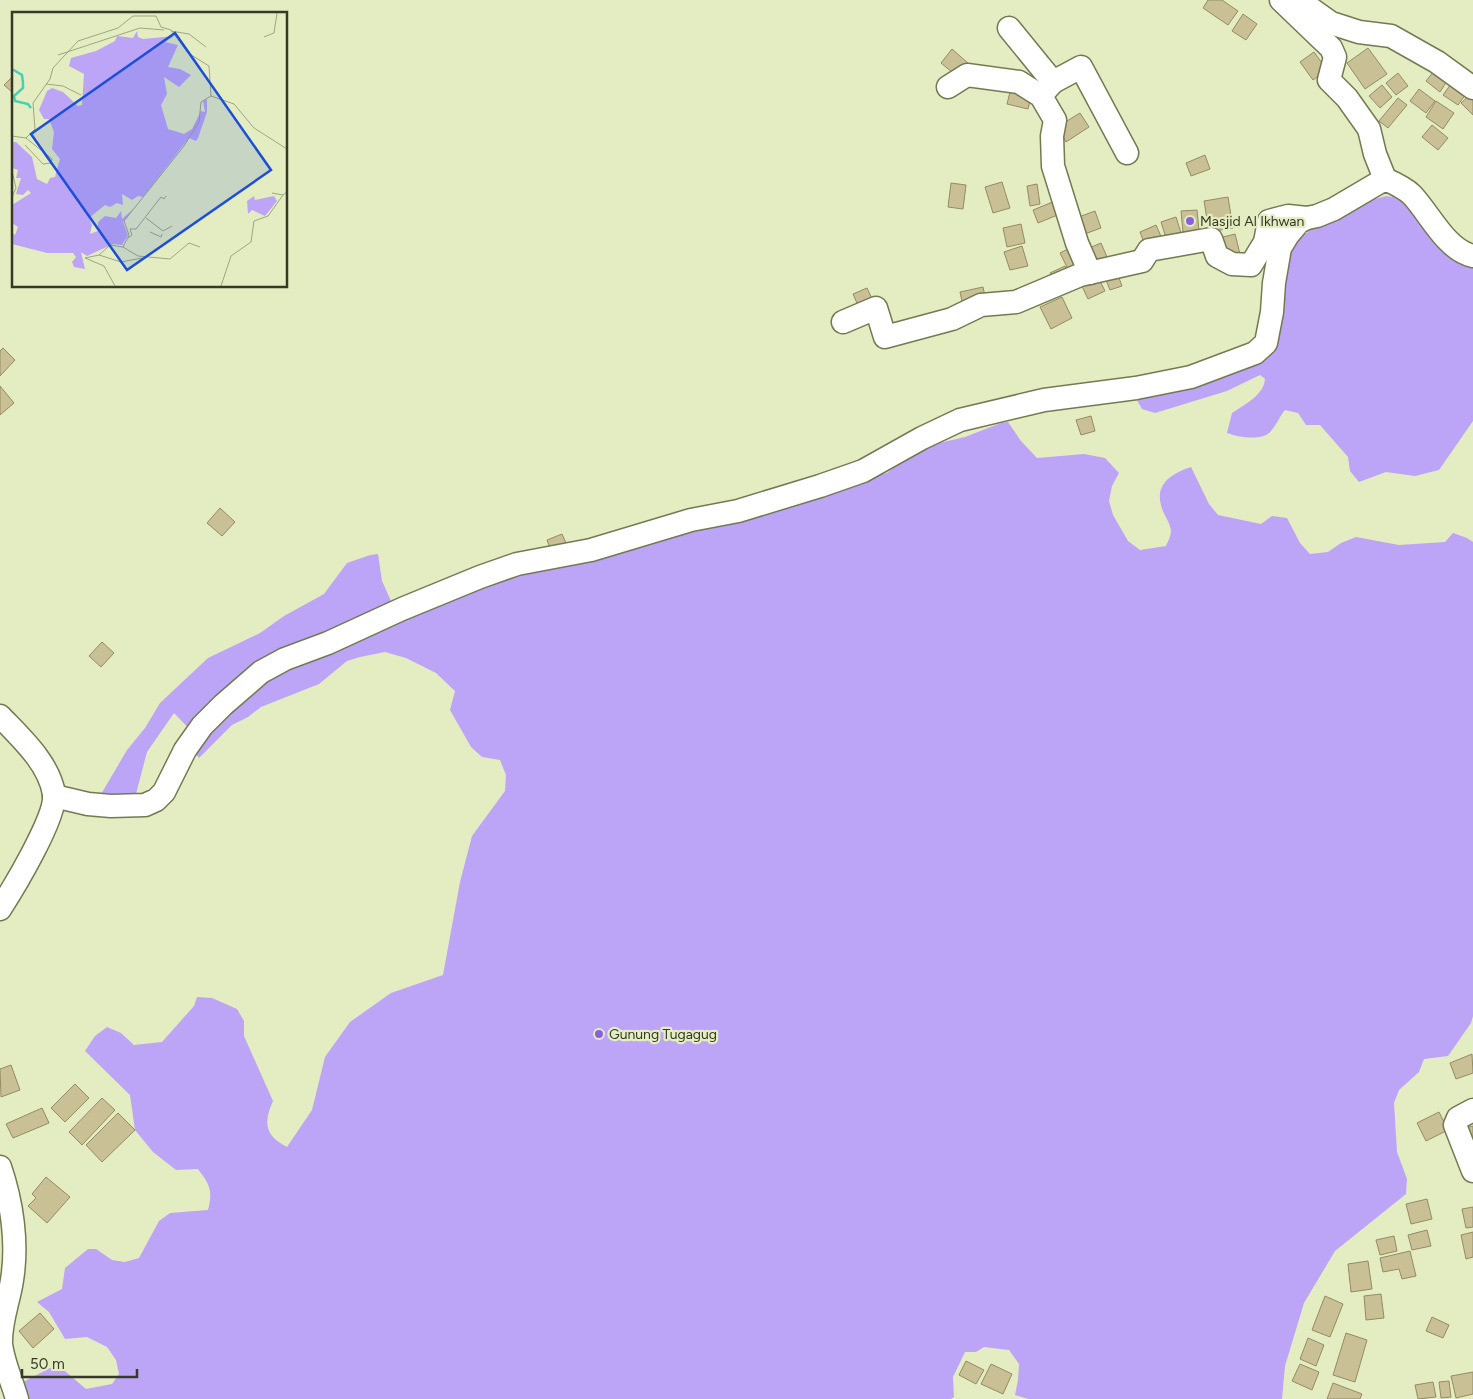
<svg xmlns="http://www.w3.org/2000/svg" width="1473" height="1399" font-family="Figtree,sans-serif">
  <style>
    .green { fill: #bca4f7 }
    .building { fill: #cac096; stroke: #948b63 }
    .lines { fill: none; stroke-linecap: round; stroke-linejoin: round }
    .minor-casing { stroke: #737a53; stroke-width: 25 }
    .minor { stroke: #fff; stroke-width: 22 }
    .poi-dot { fill: #8b61db; stroke: #e4edc1; stroke-width: 2 }
    .labels { text-anchor: middle; stroke-width: 4.5; stroke-linejoin: round; paint-order: stroke }
    .poi-label { font-size: 14px; fill: #363928; stroke: #e4edc1; text-anchor: start }
    .inset-river { fill: none; stroke: #46d0b5; stroke-width: 2.5 }
    .inset-road { fill: none; stroke: #9ea584; stroke-width: 1 }
    .view { fill: #1d4ed8; fill-opacity: 0.15; stroke: #1d4ed8; stroke-width: 2.5 }
    .inset-edge { fill: none; stroke: #363928; stroke-width: 2.5 }
  </style>
  <rect width="100%" height="100%" fill="#e4edc1"/>
  <g class="green">
    <path d="M1386,196L1393,197L1406,204L1473,262V421L1439,470L1415,476L1386,472L1359,482L1350,471L1348,457L1320,425H1306L1298,413L1285,410C1280,416 1275,428 1269,433C1259,441 1238,437 1227,433L1232,413C1244,405 1264,395 1265,379L1260,375L1227,391L1155,413L1142,409L1134,395L1265,352L1289,254C1292,249 1294,244 1297,240C1320,222 1358,203 1386,196Z"/>
    <path d="M1008,422L1021,441L1037,458L1084,454L1105,458L1119,473L1112,486L1109,501L1113,515L1128,541L1140,550L1166,546C1168,541 1171,536 1171,531C1170,521 1163,515 1161,505C1155,483 1173,473 1191,467L1209,504L1218,515L1261,524L1272,516L1287,518L1300,543L1310,554L1328,552L1341,543L1356,537L1399,545L1445,542L1453,533L1467,538L1473,542V1016L1471,1023L1448,1056L1424,1059L1419,1072L1399,1090L1394,1103L1397,1152L1407,1179L1406,1194L1335,1251L1304,1303L1285,1366L1282,1399H1028L1015,1395L1018,1380L1019,1364L1009,1350L984,1347L976,1352H965L953,1377L954,1397L951,1399H23L21,1383L52,1367L59,1366L86,1389L112,1384L119,1374L116,1360L107,1347L87,1337L65,1339L49,1312L37,1302L62,1289L65,1268L88,1249H96L112,1260L125,1262L139,1258L159,1221L170,1213L208,1210C213,1191 210,1185 198,1169L176,1170L153,1152L135,1130L130,1095L85,1051L95,1036L107,1027L121,1033L134,1045L162,1042L194,1006L197,997L212,998L237,1009L244,1021V1036L273,1101C263,1123 265,1136 287,1147L312,1110L325,1057L350,1022L391,993L443,975L460,882L472,836L505,791L506,775L500,760L482,757L471,747L450,710L455,691L436,673L406,658L385,652L360,657L347,661L319,684L261,707L248,717L232,725L199,758L192,749L198,738L174,713L147,752L136,794L100,796L127,750L145,728L160,703L208,658L260,633L284,616L324,594L347,563L370,555L378,554L382,581L391,601L409,616L510,574L844,483L887,473L908,457L931,445L965,437L1001,423Z"/>
  </g>
  <g class="building">
    <path d="M1208,0H1222L1238,11L1228,25L1203,8Z"/>
    <path d="M1243,14L1257,24L1246,40L1232,31Z"/>
    <path d="M1368,48L1387,74L1365,89L1347,63Z"/>
    <path d="M952,49L969,64L958,77L941,63Z"/>
    <path d="M1314,52L1327,70L1313,80L1300,62Z"/>
    <path d="M1434,71L1447,81L1440,92L1426,81Z"/>
    <path d="M1398,73L1408,86L1396,95L1386,83Z"/>
    <path d="M14,75V90L12,92L4,85Z"/>
    <path d="M1456,77L1471,87L1458,105L1443,95Z"/>
    <path d="M1382,85L1392,97L1380,108L1369,96Z"/>
    <path d="M1011,88L1032,93L1028,109L1007,104Z"/>
    <path d="M1419,89L1435,101L1426,113L1410,101Z"/>
    <path d="M1473,92V115L1461,103Z"/>
    <path d="M1398,98L1407,105L1388,128L1379,121Z"/>
    <path d="M1436,101L1454,113L1443,129L1426,117Z"/>
    <path d="M1080,113L1089,127L1066,142L1057,127Z"/>
    <path d="M1432,125L1448,138L1438,150L1422,137Z"/>
    <path d="M1205,155L1210,169L1191,176L1186,163Z"/>
    <path d="M1002,182L1010,208L993,213L985,187Z"/>
    <path d="M951,183L966,185L963,209L948,207Z"/>
    <path d="M1037,184L1040,204L1030,206L1027,186Z"/>
    <path d="M1228,197L1233,228L1209,232L1204,201Z"/>
    <path d="M1055,201L1060,214L1038,223L1033,210Z"/>
    <path d="M1197,210L1199,231L1183,232L1181,211Z"/>
    <path d="M1095,211L1101,228L1082,235L1076,218Z"/>
    <path d="M1176,217L1182,236L1167,241L1161,222Z"/>
    <path d="M1021,224L1025,243L1007,247L1003,228Z"/>
    <path d="M1156,225L1163,241L1146,248L1140,232Z"/>
    <path d="M1235,234L1240,254L1224,257L1219,238Z"/>
    <path d="M1101,243L1110,264L1098,269L1089,248Z"/>
    <path d="M1022,246L1028,266L1010,270L1004,252Z"/>
    <path d="M1074,246L1086,268L1071,275L1060,253Z"/>
    <path d="M1065,266L1069,277L1055,283L1050,273Z"/>
    <path d="M1116,270L1122,286L1110,290L1104,275Z"/>
    <path d="M1097,275L1105,291L1088,299L1080,282Z"/>
    <path d="M983,287L986,301L963,306L960,292Z"/>
    <path d="M867,288L874,303L860,310L853,294Z"/>
    <path d="M1062,297L1072,318L1051,329L1040,307Z"/>
    <path d="M3,348L15,360L0,376V351Z"/>
    <path d="M0,386L14,403L0,415Z"/>
    <path d="M1091,416L1095,431L1081,435L1076,420Z"/>
    <path d="M220,508L235,522L222,536L207,523Z"/>
    <path d="M562,534L569,550L553,556L547,540Z"/>
    <path d="M102,642L114,653L101,667L89,656Z"/>
    <path d="M1472,1054L1473,1073L1456,1079L1450,1063Z"/>
    <path d="M11,1065L20,1090L1,1097L0,1069Z"/>
    <path d="M75,1084L89,1098L65,1122L51,1108Z"/>
    <path d="M102,1098L115,1110L82,1145L69,1132Z"/>
    <path d="M42,1108L49,1123L13,1138L6,1124Z"/>
    <path d="M1439,1112L1448,1130L1426,1141L1417,1123Z"/>
    <path d="M118,1113L135,1130L102,1162L86,1145Z"/>
    <path d="M1473,1126V1145L1461,1129Z"/>
    <path d="M46,1177L70,1197L47,1223L28,1206L36,1198L32,1194Z"/>
    <path d="M1427,1199L1432,1219L1411,1224L1406,1204Z"/>
    <path d="M1473,1207V1227L1466,1228L1462,1209Z"/>
    <path d="M1427,1230L1431,1246L1412,1250L1408,1235Z"/>
    <path d="M1473,1232V1257L1466,1259L1461,1235Z"/>
    <path d="M1394,1236L1397,1251L1380,1255L1376,1240Z"/>
    <path d="M1410,1251L1416,1276L1402,1279L1399,1269L1383,1272L1380,1258Z"/>
    <path d="M1368,1261L1372,1289L1351,1292L1348,1264Z"/>
    <path d="M1381,1294L1384,1318L1366,1320L1364,1296Z"/>
    <path d="M1325,1296L1343,1304L1330,1337L1312,1330Z"/>
    <path d="M40,1313L54,1329L33,1348L19,1331Z"/>
    <path d="M1432,1317L1449,1325L1443,1338L1426,1331Z"/>
    <path d="M1346,1333L1367,1340L1355,1382L1333,1375Z"/>
    <path d="M1308,1338L1324,1345L1316,1366L1300,1359Z"/>
    <path d="M966,1361L984,1370L976,1384L959,1375Z"/>
    <path d="M991,1364L1012,1374L1003,1394L981,1384Z"/>
    <path d="M1300,1364L1319,1372L1312,1390L1292,1381Z"/>
    <path d="M1473,1372V1394L1456,1398L1451,1376Z"/>
    <path d="M1449,1381L1451,1397L1441,1398L1439,1382Z"/>
    <path d="M1433,1382L1436,1397L1418,1399L1415,1385Z"/>
    <path d="M1333,1383L1362,1394L1360,1399H1327Z"/>
  </g>
  <g class="lines">
    <defs>
      <g id="minor">
        <path d="M1281,0L1331,48L1335,57L1329,80L1347,98L1369,129L1375,154L1385,179"/>
        <path d="M1291,0L1300,1L1331,23L1359,32L1391,36L1437,62L1473,88"/>
        <path d="M1009,28L1053,82L1043,93"/>
        <path d="M1053,82L1081,67L1127,153"/>
        <path d="M948,87L967,75L1019,82L1041,96L1055,120L1052,136L1053,166L1077,243L1090,273"/>
        <path d="M843,322L876,308L885,337L952,319L981,305L1016,302L1080,275L1142,261L1149,250L1211,239L1217,256L1232,264L1251,265L1265,242L1269,221L1288,216L1307,218"/>
        <path d="M0,716C21,738 49,763 54,794C57,816 13,889 0,909"/>
        <path d="M54,796L88,804L111,806L145,805L156,800L164,792L185,750L202,726L223,705L261,672L285,659L328,643L402,609L480,577L517,564L591,550L691,520L738,511L820,486L863,471L922,438L960,420L1044,400L1136,388L1191,377L1255,353L1266,343L1272,312L1274,283L1280,248L1288,235L1299,222L1307,218L1317,216L1334,209L1385,179C1394,183 1405,188 1412,195C1430,214 1446,250 1473,256"/>
        <path d="M1473,1110L1458,1118L1455,1125L1473,1171"/>
        <path d="M0,1167C12,1202 18,1243 12,1280C9,1301 0,1322 1,1344C3,1362 12,1381 17,1399"/>
      </g>
    </defs>
    <use href="#minor" class="minor-casing"/>
    <use href="#minor" class="minor"/>
  </g>
  <g class="poi-dot">
    <circle cx="1190" cy="221" r="5"/>
    <circle cx="599" cy="1034" r="5"/>
  </g>
  <g class="labels">
    <g class="poi-label">
      <text x="1200" y="226">Masjid Al Ikhwan</text>
      <text x="609" y="1039">Gunung Tugagug</text>
    </g>
  </g>
  <g transform="translate(12 12)">
    <rect width="275" height="275" fill="#e4edc1"/>
    <path d="M125,19L126,25L131,27L162,24L153,30L166,33L156,55L168,57L179,63L167,75L152,65L155,82L149,93L156,117L172,122L180,117L189,99L193,100L191,89L195,87V100L186,126L184,129L177,126L131,185L126,184L120,188L110,182L111,193L105,191L98,195L93,193L77,206L80,213L78,222L86,219V210L93,204L104,206L109,199L110,207L121,197L111,210L116,223L110,233L101,232L75,244L69,240L73,257L62,255L60,250L64,245L61,241H35L0,232V221L3,223L6,215L0,211V193L19,181L16,178L11,183L4,182L9,166H4L6,158L0,156V130H4L20,145L25,167L35,172L38,166L43,165L48,147L40,137L42,120L37,107H32L27,98L35,79L40,76L51,80L66,94L70,93L72,62L57,54L59,46L84,39L103,29L105,24L121,26ZM242,184L243,188L262,184L265,189L253,204L240,198L236,202L235,189Z" fill="#bca4f7"/>
    <path class="inset-river" d="M0,57L10,63L11,71V76L2,84L3,89L16,92L19,96"/>
    <path class="inset-road" d="M159,19L177,22L194,35M252,25L262,21L265,1M46,43L128,16L152,18M34,72L51,74L69,83M0,124L14,126L23,117L21,91L38,67L41,56L66,29L106,16L121,4H144L149,15L159,18L176,41L197,54L199,84L222,92L242,116L275,137M13,133L31,152L39,151L40,147L14,126M0,159L4,176L0,185M260,181L271,183L275,180M134,206L151,219L160,214M138,220L149,225L150,222M116,226L120,223L118,217H124L149,185L152,187L154,184M111,235L126,244L158,247L177,231L188,235M87,243L109,250L130,246M103,274L92,254L73,246L87,243L98,233L111,235L117,223L112,209L172,134L187,110L189,90L199,84M209,274L219,244L239,230L242,209L256,204L271,183"/>
    <path class="view" d="M163,21L259,158L115,258L19,122Z"/>
    <rect width="275" height="275" class="inset-edge"/>
  </g>
  <path d="M22 1369v8h115v-8" fill="none" stroke="#363928" stroke-width="2.5"/>
  <text x="30" y="1369" font-size="15" fill="#363928" stroke="#e4edc1" stroke-width="4" paint-order="stroke">50 m</text>
</svg>
